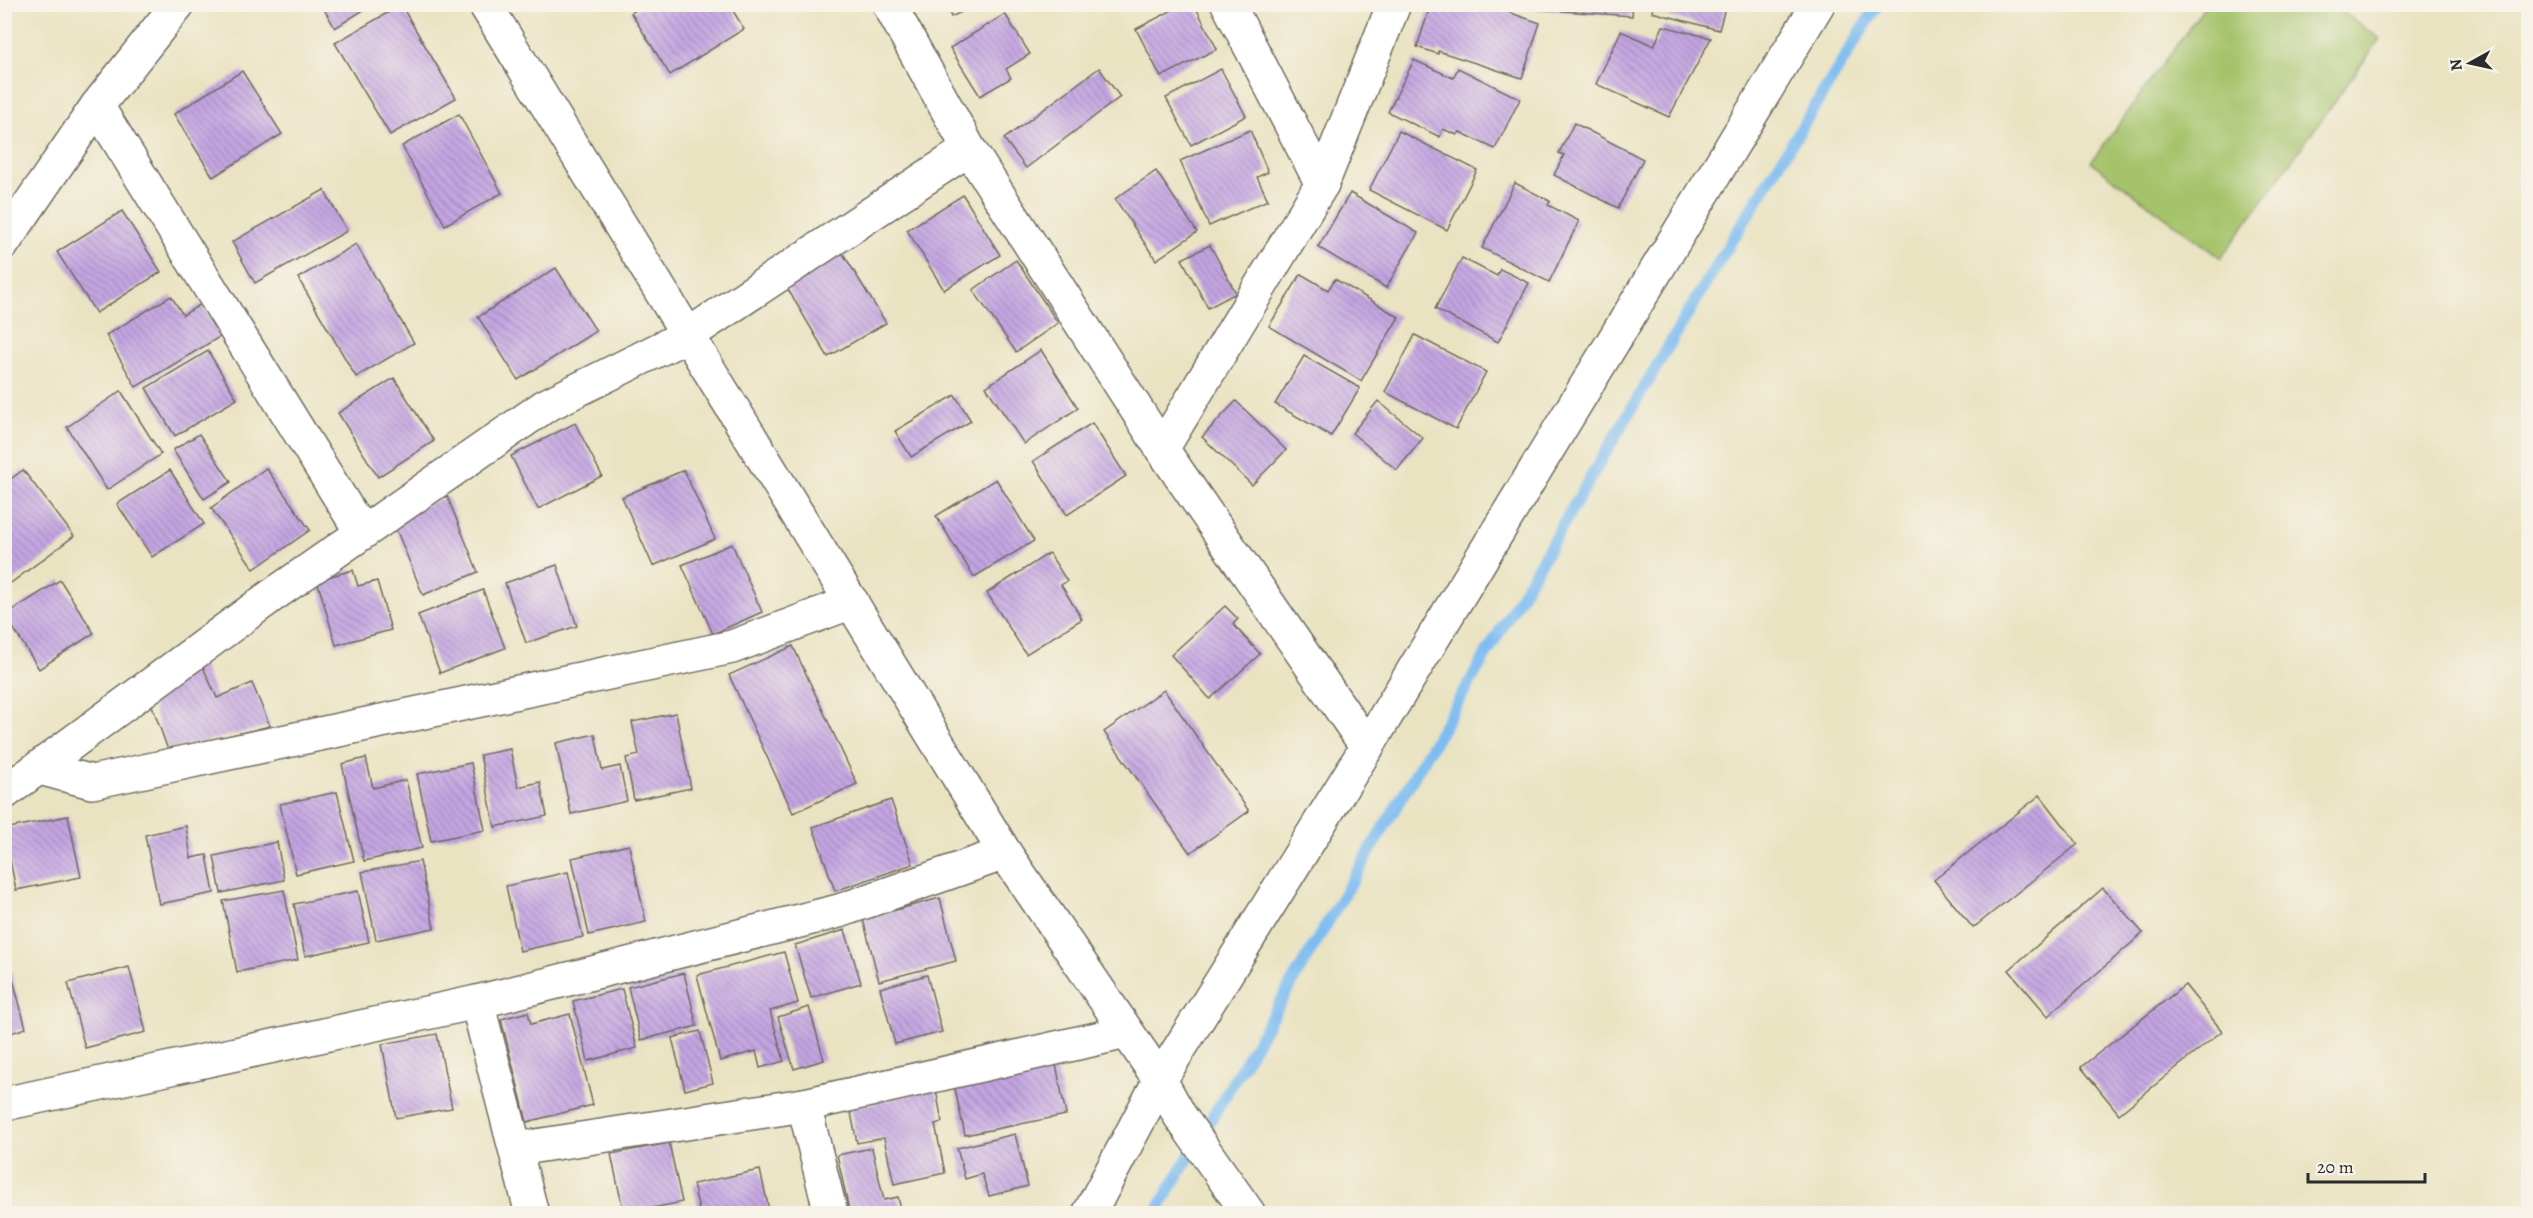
<svg xmlns="http://www.w3.org/2000/svg" width="2533" height="1218" font-family="Alegreya,serif">
  <style>
    .grass { fill: #a5c36b; stroke: #68774b; stroke-width: 1.5 }
    .lines { fill: none; stroke-linecap: round; stroke-linejoin: round }
    .stream { stroke: #7cbcf1; stroke-width: 12 }
    .building { fill: url(#building-back-hatch) }
    .street-casing { stroke: #6e6b60; stroke-width: 36 }
    .street { stroke: #fff; stroke-width: 33 }
  </style>
  <defs>
    <pattern id="building-back-hatch" width="6" height="6" patternUnits="userSpaceOnUse" patternTransform="scale(1.5)"><rect width="6" height="6" fill="#c4a5e2"/><path d="M-1 5l2 2M0 0l6 6M5-1l2 2" fill="none" stroke="#9f87b7"/></pattern>
  </defs>
  <rect width="100%" height="100%" fill="#f7f3e8"/>
  <filter id="ink" filterUnits="userSpaceOnUse"><feTurbulence type="fractalNoise" baseFrequency=".0167" numOctaves="2"/><feDisplacementMap in="SourceGraphic" scale="12" xChannelSelector="R" yChannelSelector="G"/><feConvolveMatrix kernelMatrix="1 2 1 2 8 2 1 2 1" color-interpolation-filters="sRGB"/></filter>
  <filter id="wash" filterUnits="userSpaceOnUse"><feTurbulence type="fractalNoise" baseFrequency=".008" numOctaves="4" result="noise"/><feDisplacementMap in="SourceGraphic" scale="24" xChannelSelector="R" yChannelSelector="G"/><feGaussianBlur stdDeviation="1.35" result="paint"/><feColorMatrix in="noise" values="0 0 0 0 0 0 0 0 0 0 0 0 0 0 0 0 0 1.4 0 .05"/><feComposite in="paint" operator="in"/></filter>
  <g filter="url(#wash)">
    <rect width="100%" height="100%" fill="#eae3c2"/>
    <path class="grass" d="M2206,5H2333L2380,39L2221,258L2091,162Z"/>
    <g class="lines">
      <path class="stream" d="M1155,1214L1713,271L1878,4"/>
    </g>
    <g id="blocks">
      <g class="building">
        <path d="M321,4H373L335,28Z"/>
        <path d="M645,4H729L744,29L670,75L631,13Z"/>
        <path d="M946,4H978L951,17Z"/>
        <path d="M1184,4H1194L1217,49L1161,77L1136,29Z"/>
        <path d="M1431,4H1484L1540,23L1522,78L1438,51V54L1417,47Z"/>
        <path d="M1535,4H1633L1632,16L1535,9Z"/>
        <path d="M1654,4H1726L1719,30L1652,12Z"/>
        <path d="M401,5L456,98L390,135L335,43Z"/>
        <path d="M1005,14L1030,54L1006,69L1011,78L980,96L950,48Z"/>
        <path d="M1663,26L1711,38L1669,117L1596,84L1621,31L1654,46Z"/>
        <path d="M1414,60L1453,78L1458,68L1520,99L1495,149L1460,132L1457,135L1443,129L1440,137L1388,112Z"/>
        <path d="M1099,68L1120,97L1026,168L1004,139Z"/>
        <path d="M1221,69L1246,116L1191,145L1166,98Z"/>
        <path d="M242,71L282,134L213,177L174,114Z"/>
        <path d="M459,114L502,193L445,225L402,146Z"/>
        <path d="M1574,123L1643,159L1618,208L1554,175L1564,155L1559,153Z"/>
        <path d="M1250,130L1268,172L1257,177L1268,200L1209,226L1180,161Z"/>
        <path d="M1399,131L1477,170L1447,230L1369,190Z"/>
        <path d="M1156,171L1197,232L1156,260L1115,199Z"/>
        <path d="M1515,183L1550,201L1548,205L1579,221L1549,282L1482,248Z"/>
        <path d="M324,190L347,231L255,283L232,242Z"/>
        <path d="M1350,193L1418,233L1386,288L1318,247Z"/>
        <path d="M963,195L1000,255L944,290L907,230Z"/>
        <path d="M122,211L161,272L96,313L57,252Z"/>
        <path d="M356,244L414,343L356,377L298,278Z"/>
        <path d="M1210,245L1236,293L1208,308L1182,259Z"/>
        <path d="M842,252L886,323L828,357L786,286Z"/>
        <path d="M1462,258L1497,276L1500,269L1529,283L1498,342L1435,309Z"/>
        <path d="M1016,260L1058,323L1016,352L973,290Z"/>
        <path d="M556,268L596,331L518,380L478,317Z"/>
        <path d="M1301,274L1328,290L1335,279L1399,317L1361,381L1269,326Z"/>
        <path d="M171,296L183,315L201,304L221,336L136,387L106,335Z"/>
        <path d="M1415,335L1486,372L1456,429L1385,392Z"/>
        <path d="M1041,350L1078,408L1024,444L986,387Z"/>
        <path d="M208,351L237,399L175,436L146,388Z"/>
        <path d="M1304,356L1360,388L1331,436L1275,404Z"/>
        <path d="M394,378L434,441L378,477L338,413Z"/>
        <path d="M121,391L161,454L107,490L67,427Z"/>
        <path d="M955,395L971,421L911,457L895,431Z"/>
        <path d="M1236,401L1286,450L1252,485L1202,437Z"/>
        <path d="M1378,401L1423,438L1397,470L1352,433Z"/>
        <path d="M575,423L602,476L538,509L511,456Z"/>
        <path d="M1092,423L1126,476L1067,515L1033,461Z"/>
        <path d="M199,434L231,482L204,499L173,450Z"/>
        <path d="M266,468L310,530L254,569L211,508Z"/>
        <path d="M23,470L74,536L4,588V484Z"/>
        <path d="M170,470L204,524L152,557L117,504Z"/>
        <path d="M684,470L715,539L653,566L622,497Z"/>
        <path d="M996,479L1034,541L974,577L936,516Z"/>
        <path d="M447,496L478,572L423,595L392,519Z"/>
        <path d="M732,544L762,612L713,634L682,565Z"/>
        <path d="M1049,553L1067,581L1061,585L1082,619L1026,654L987,593Z"/>
        <path d="M557,565L577,626L526,643L505,583Z"/>
        <path d="M353,570L358,586L377,581L391,630L336,645L317,580Z"/>
        <path d="M60,580L94,633L39,669L5,615Z"/>
        <path d="M483,590L505,648L440,673L418,615Z"/>
        <path d="M1225,606L1238,619L1233,624L1260,654L1210,699L1171,655Z"/>
        <path d="M793,646L857,784L793,813L729,675Z"/>
        <path d="M199,658L217,698L252,683L270,726L168,750L149,697Z"/>
        <path d="M1164,690L1249,811L1190,853L1104,732Z"/>
        <path d="M676,713L691,788L634,800L626,758L639,755L632,722Z"/>
        <path d="M595,734L602,770L620,766L627,801L571,814L556,743Z"/>
        <path d="M510,749L518,787L540,782L547,816L495,827L480,755Z"/>
        <path d="M366,758L373,788L406,780L422,848L364,861L342,764Z"/>
        <path d="M471,763L485,830L431,841L417,774Z"/>
        <path d="M337,792L354,861L296,874L280,804Z"/>
        <path d="M2040,795L2078,844L1973,928L1934,880Z"/>
        <path d="M891,800L913,864L835,891L813,827Z"/>
        <path d="M68,816L81,877L16,890L4,829Z"/>
        <path d="M186,826L191,858L207,855L214,893L159,904L145,835Z"/>
        <path d="M277,842L284,880L221,893L214,856Z"/>
        <path d="M629,845L646,922L589,935L572,858Z"/>
        <path d="M420,861L434,928L376,940L362,872Z"/>
        <path d="M568,872L583,937L520,951L506,886Z"/>
        <path d="M2103,888L2143,933L2048,1016L2009,970Z"/>
        <path d="M284,890L298,960L237,972L223,901Z"/>
        <path d="M358,891L369,942L305,956L294,904Z"/>
        <path d="M940,898L956,961L879,981L863,919Z"/>
        <path d="M845,930L861,983L811,998L795,945Z"/>
        <path d="M5,950L26,1028L5,1035Z"/>
        <path d="M784,952L798,1003L770,1011L784,1061L760,1068L756,1051L720,1061L697,975Z"/>
        <path d="M129,967L146,1032L85,1048L68,983Z"/>
        <path d="M684,973L697,1026L641,1040L628,987Z"/>
        <path d="M927,975L942,1032L895,1044L880,988Z"/>
        <path d="M2185,985L2222,1031L2119,1114L2081,1067Z"/>
        <path d="M622,989L637,1048L588,1061L573,1001Z"/>
        <path d="M809,1007L824,1060L794,1069L778,1017Z"/>
        <path d="M528,1012L531,1024L570,1014L593,1105L527,1122L501,1019Z"/>
        <path d="M700,1031L713,1083L685,1090L672,1038Z"/>
        <path d="M437,1034L452,1108L396,1118L382,1044Z"/>
        <path d="M1055,1059L1066,1115L965,1135L953,1080Z"/>
        <path d="M936,1089L942,1122L935,1124L945,1173L894,1184L884,1138L857,1143L850,1108Z"/>
        <path d="M1015,1134L1028,1186L989,1196L982,1174L965,1179L957,1148Z"/>
        <path d="M669,1143L682,1202L624,1214L611,1154Z"/>
        <path d="M872,1148L884,1200L898,1197L902,1214H850L837,1155Z"/>
        <path d="M760,1170L770,1214H700L693,1184Z"/>
      </g>
    </g>
  </g>
  <g filter="url(#ink)">
    <use href="#blocks" fill-opacity="0" stroke="#6e6b60" stroke-width="1.5"/>
    <g class="lines">
      <defs>
        <g id="street">
          <path d="M485,4L1005,853L1160,1080L1180,1116L1249,1214"/>
          <path d="M889,4L969,149L1162,449L1367,747"/>
          <path d="M1228,4L1322,184"/>
          <path d="M97,106L362,533"/>
          <path d="M4,242L97,106L178,4"/>
          <path d="M1162,449L1322,184L1394,4"/>
          <path d="M40,768L92,782L732,647L852,602"/>
          <path d="M4,793L270,597L545,406L688,335L969,149"/>
          <path d="M477,1002L532,1214"/>
          <path d="M4,1104L477,1002L839,911L1005,853"/>
          <path d="M804,1105L831,1214"/>
          <path d="M516,1149L804,1105L1127,1032"/>
          <path d="M1089,1214L1160,1080L1367,747L1818,4"/>
        </g>
      </defs>
      <use href="#street" class="street-casing"/>
      <use href="#street" class="street"/>
    </g>
  </g>
  <rect width="2533" height="1218" fill="none" stroke="#f7f3e8" stroke-width="24"/>
  <g transform="translate(2470 63) rotate(262)" stroke="#f7f3e8" stroke-width="4.5" paint-order="stroke">
  <path d="M0-4.5L10 22L0 15L-10 22Z" fill="#2b2b2b"/>
  <text y="-9" font-size="16" font-weight="bold" text-anchor="middle" fill="#2b2b2b">N</text>
  </g>
  <path d="M2308 1173v9h117v-9" fill="none" stroke="#2b2b2b" stroke-width="3"/>
  <text x="2317" y="1173" font-size="18" fill="#2b2b2b" stroke="#f7f3e8" stroke-width="4.5" paint-order="stroke">20 m</text>
</svg>
